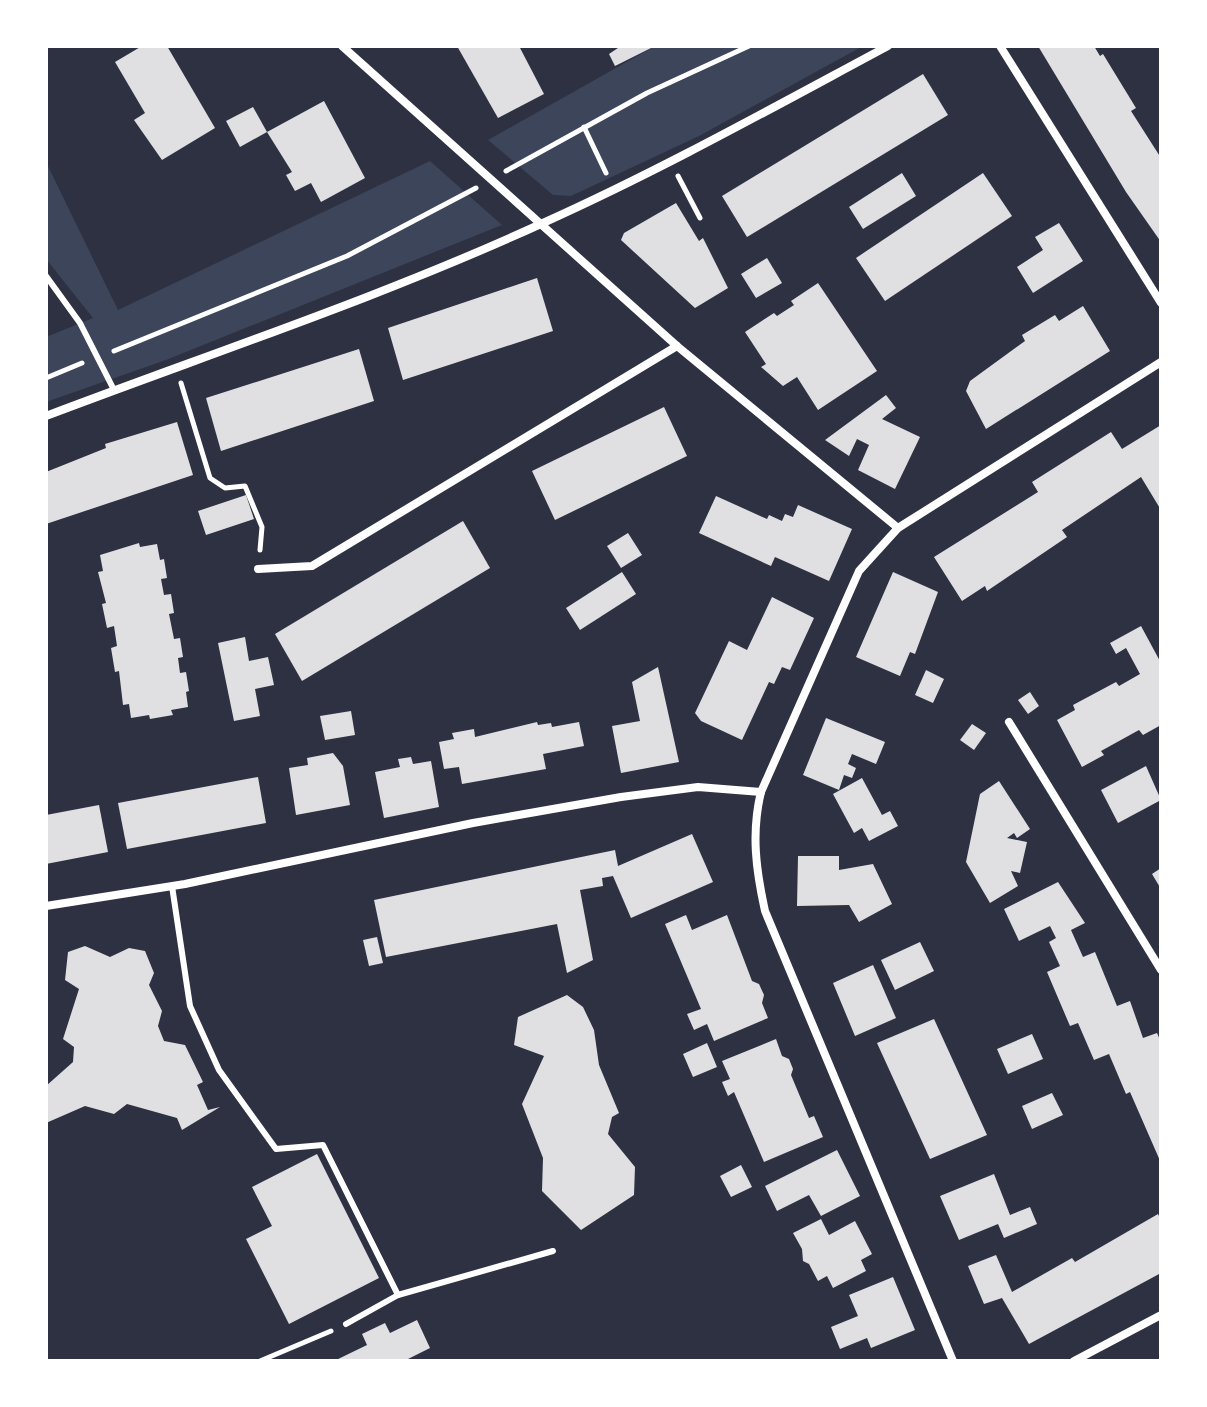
<svg xmlns="http://www.w3.org/2000/svg" width="1207" height="1407" font-family="'Source Sans 3',sans-serif">
  <style>
    .green { fill: #3c4559 }
    .building { fill: #e0e0e3 }
    .lines { fill: none; stroke-linecap: round; stroke-linejoin: round }
    .path { stroke: #fff; stroke-width: 5 }
    .service { stroke: #fff; stroke-width: 6 }
    .minor { stroke: #fff; stroke-width: 8 }
  </style>
  <rect width="100%" height="100%" fill="#2d3142"/>
  <g class="green">
    <path d="M655,46H863L699,136L571,196L553,195L488,140Z"/>
    <path d="M430,161L502,225L166,360L46,402V337L93,318L46,259V162L118,310Z"/>
  </g>
  <g class="building">
    <path d="M142,46H167L215,128L162,160L134,120L145,113L115,62Z"/>
    <path d="M457,46H519L544,94L498,118Z"/>
    <path d="M621,46H655L615,66L609,54Z"/>
    <path d="M1038,46H1094L1100,56L1103,54L1136,108L1131,111L1161,158V242L1126,192Z"/>
    <path d="M923,74L948,115L747,237L722,196Z"/>
    <path d="M324,101L365,178L321,202L311,183L295,191L286,175L292,172L267,132Z"/>
    <path d="M253,107L267,132L240,147L226,121Z"/>
    <path d="M902,173L916,196L863,229L849,207Z"/>
    <path d="M983,173L1012,216L885,301L856,258Z"/>
    <path d="M676,203L699,241L703,238L728,288L695,308L621,240L624,233Z"/>
    <path d="M1059,223L1083,261L1033,293L1017,267L1043,250L1035,237Z"/>
    <path d="M767,258L782,283L756,298L741,274Z"/>
    <path d="M537,278L553,331L403,380L388,328Z"/>
    <path d="M818,283L877,371L818,410L797,377L783,386L761,367L766,364L745,332L774,313L777,316L794,305L791,301Z"/>
    <path d="M1083,306L1110,351L986,429L966,391L970,381L1025,341L1022,335L1055,315L1059,321Z"/>
    <path d="M359,349L374,401L221,451L206,398Z"/>
    <path d="M886,395L896,408L882,419L920,437L895,489L858,470L869,445L857,439L849,456L825,440Z"/>
    <path d="M664,407L687,456L555,520L532,471Z"/>
    <path d="M177,422L193,475L46,524V472L106,448L105,444Z"/>
    <path d="M1161,425V510L1141,477L1062,530L1067,537L987,591L985,586L962,601L934,557L1038,492L1032,482L1111,432L1122,449Z"/>
    <path d="M246,495L254,519L206,535L198,511Z"/>
    <path d="M716,496L767,519L769,515L782,521L785,514L793,517L798,505L852,529L829,581L775,557L771,566L699,533Z"/>
    <path d="M463,521L490,568L302,681L275,634Z"/>
    <path d="M628,533L642,555L621,568L607,546Z"/>
    <path d="M139,543L140,547L157,544L160,560L164,559L167,578L161,579L164,595L171,594L174,613L169,614L174,639L180,638L183,657L178,658L180,673L186,672L189,691L186,692L188,707L171,710L173,715L150,719L149,715L131,718L129,704L123,705L119,671L115,672L111,648L117,646L114,626L107,628L102,604L106,603L98,572L103,571L100,555Z"/>
    <path d="M622,572L636,594L580,630L566,608Z"/>
    <path d="M893,572L938,592L915,654L910,652L900,676L856,657Z"/>
    <path d="M772,597L814,618L790,670L782,667L774,684L769,682L742,740L701,721L695,713L729,641L747,650Z"/>
    <path d="M1141,626L1161,663V725L1143,735L1139,730L1101,751L1104,755L1082,767L1057,720L1075,710L1073,705L1116,682L1119,686L1140,674L1126,648L1116,654L1110,643Z"/>
    <path d="M245,637L249,661L268,657L274,685L255,689L260,716L234,721L218,643Z"/>
    <path d="M658,667L679,762L621,773L612,726L640,721L632,682Z"/>
    <path d="M926,670L944,679L933,703L915,695Z"/>
    <path d="M1030,692L1039,706L1028,714L1018,700Z"/>
    <path d="M351,711L355,735L325,740L320,716Z"/>
    <path d="M826,718L885,742L876,764L852,754L848,764L856,768L852,778L844,775L839,790L803,775Z"/>
    <path d="M537,722L538,725L551,723L552,727L579,722L584,746L543,754L546,769L462,784L459,767L444,769L439,742L454,739L452,733L474,729L475,737Z"/>
    <path d="M972,724L986,733L974,750L960,740Z"/>
    <path d="M333,753L343,766L350,805L296,815L289,768L308,765L307,758Z"/>
    <path d="M411,757L413,764L431,761L439,807L384,818L375,772L400,767L398,759Z"/>
    <path d="M1146,766L1161,800L1118,823L1101,790Z"/>
    <path d="M258,777L266,823L127,849L118,803Z"/>
    <path d="M862,778L882,815L890,811L898,826L869,841L862,828L854,833L833,794Z"/>
    <path d="M999,781L1030,829L1017,838L1014,833L1007,838L1027,842L1020,873L1011,871L1018,886L990,903L966,862L980,794Z"/>
    <path d="M99,805L108,852L46,864V815Z"/>
    <path d="M692,834L713,882L631,918L613,876L602,878L603,886L580,890L593,960L567,973L557,924L386,957L374,900L615,850L618,866Z"/>
    <path d="M798,856H839V870L873,864L892,904L859,922L849,905L797,906Z"/>
    <path d="M1161,868V889L1152,874Z"/>
    <path d="M1058,882L1085,923L1071,930L1083,957L1095,952L1117,1006L1130,1001L1143,1038L1157,1033L1161,1042V1163L1130,1092L1126,1094L1109,1054L1094,1060L1078,1023L1070,1026L1047,972L1060,966L1049,942L1056,938L1050,926L1019,941L1004,909Z"/>
    <path d="M686,915L692,930L727,915L752,981L759,984L764,995L762,1003L768,1018L714,1041L707,1024L694,1030L687,1014L701,1009L665,924Z"/>
    <path d="M377,937L383,963L369,966L363,940Z"/>
    <path d="M920,942L934,971L895,990L881,960Z"/>
    <path d="M85,946L110,957L129,948L145,951L154,973L149,985L162,1011L158,1026L164,1041L185,1045L203,1082L197,1085L208,1110L220,1107L182,1130L177,1118L127,1104L114,1114L85,1106L46,1123V1086L73,1062L74,1047L63,1039L79,989L65,980L68,952Z"/>
    <path d="M873,965L896,1018L855,1036L833,983Z"/>
    <path d="M567,995L583,1007L594,1030L599,1065L619,1113L612,1117L608,1134L635,1167L634,1195L581,1230L542,1191L543,1158L522,1104L544,1056L514,1045L518,1017Z"/>
    <path d="M934,1019L987,1135L930,1159L877,1043Z"/>
    <path d="M1032,1034L1043,1059L1008,1074L997,1049Z"/>
    <path d="M776,1039L782,1056L789,1059L793,1069L791,1075L809,1118L814,1116L823,1137L764,1162L734,1092L728,1096L722,1082L730,1079L722,1061Z"/>
    <path d="M707,1043L717,1067L693,1077L683,1054Z"/>
    <path d="M1052,1093L1063,1115L1032,1129L1022,1106Z"/>
    <path d="M837,1150L860,1196L821,1216L809,1195L777,1211L765,1186Z"/>
    <path d="M317,1154L379,1278L289,1324L246,1239L272,1226L252,1187Z"/>
    <path d="M741,1165L752,1187L731,1197L720,1176Z"/>
    <path d="M994,1174L1010,1215L1030,1207L1037,1224L1004,1238L998,1224L959,1240L940,1196Z"/>
    <path d="M1158,1214L1161,1220V1273L1029,1344L1002,1298L984,1304L968,1266L996,1255L1012,1292L1072,1258L1075,1262Z"/>
    <path d="M821,1219L829,1235L855,1221L872,1254L861,1260L866,1271L833,1288L827,1276L818,1281L809,1264L803,1261L802,1249L793,1233Z"/>
    <path d="M893,1277L915,1330L871,1348L867,1338L840,1349L831,1327L858,1316L849,1295Z"/>
    <path d="M417,1320L430,1348L404,1361H334L367,1345L362,1334L385,1323L390,1333Z"/>
  </g>
  <g class="lines">
    <g class="path">
      <path d="M584,127L606,173"/>
      <path d="M506,171L647,93L749,46"/>
      <path d="M678,176L700,218"/>
      <path d="M114,351L347,256L476,188"/>
      <path d="M46,378L82,363"/>
      <path d="M181,383L210,478L225,488L245,486L262,527L260,550"/>
      <path d="M260,1361L331,1331"/>
    </g>
    <g class="service">
      <path d="M46,276L80,323L114,390"/>
      <path d="M172,886L190,1006L219,1070L276,1149L323,1145L398,1295"/>
      <path d="M346,1324L398,1295L553,1251"/>
    </g>
    <g class="minor">
      <path d="M342,46L677,346L898,528"/>
      <path d="M1000,46L1161,303"/>
      <path d="M46,416C212,353 382,297 543,223C661,170 774,107 888,46"/>
      <path d="M258,569L312,566L677,346"/>
      <path d="M1009,722L1161,970"/>
      <path d="M46,906L185,884L473,823L621,797L698,787L761,792"/>
      <path d="M953,1361L765,911C756,870 751,833 761,792L859,571L898,528L1161,362"/>
      <path d="M1074,1361L1161,1315"/>
    </g>
  </g>
  <rect width="1207" height="1407" fill="none" stroke="#ffffff" stroke-width="96"/>
</svg>
